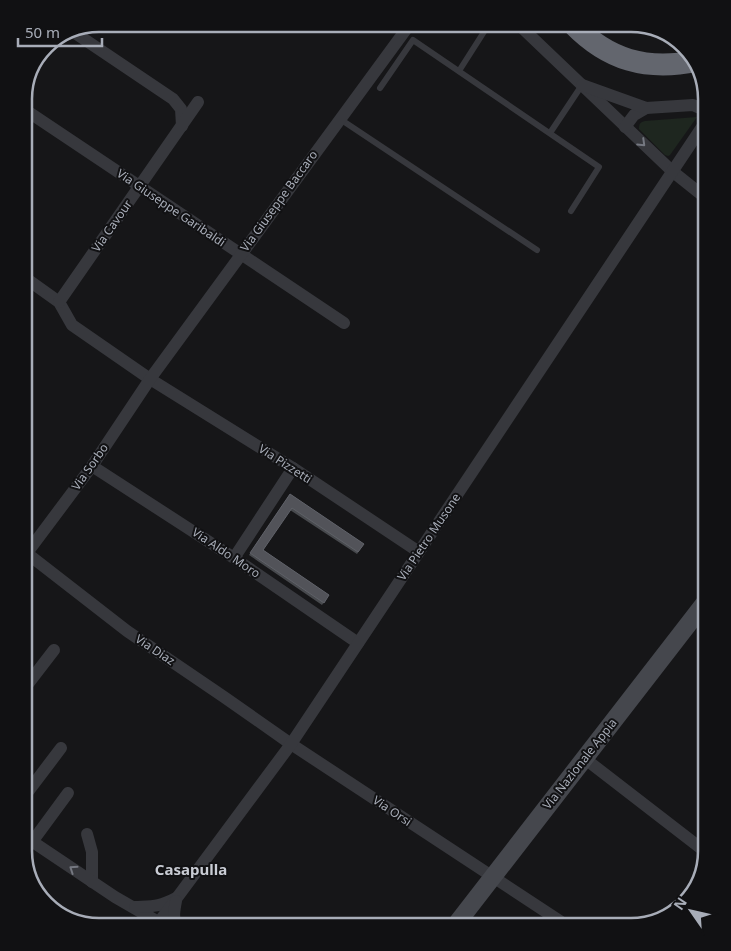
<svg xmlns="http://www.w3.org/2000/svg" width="731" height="951" font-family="'Noto Sans',sans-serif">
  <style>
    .green { fill: #1e261f }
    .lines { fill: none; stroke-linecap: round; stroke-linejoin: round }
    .lane { stroke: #37383d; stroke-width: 6 }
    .street { stroke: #37383d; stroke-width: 12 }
    .secondary { stroke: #45474d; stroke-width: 18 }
    .highway { stroke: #63666e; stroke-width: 22 }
    .wall { fill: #47494d }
    .building { fill: #525359; stroke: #5f6168 }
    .oneway { stroke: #757881 }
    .labels { text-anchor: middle; stroke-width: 4; stroke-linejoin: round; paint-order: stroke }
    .street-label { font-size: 12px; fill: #a8adb8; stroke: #111113 }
    .quarter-label { font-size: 15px; font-weight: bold; fill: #c9ccd4; stroke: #111113 }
    .rim { fill: none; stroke: #a8adb8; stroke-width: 2.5 }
  </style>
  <rect width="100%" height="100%" fill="#161618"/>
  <path class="green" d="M697,117L670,155L668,156L665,155L639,129C639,124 640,122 645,121Z"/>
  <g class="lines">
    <g class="lane">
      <path d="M459,71L489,24"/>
      <path d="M380,88L413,40L599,167L571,211"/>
      <path d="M340,119L537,250"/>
      <path d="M550,133L582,85"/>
    </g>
    <g class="street">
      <path d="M518,24L672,171L707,199"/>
      <path d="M75,33L173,99L181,109L182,126"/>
      <path d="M24,109L344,323"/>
      <path d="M625,127L634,115L646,108"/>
      <path d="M24,277L59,302L72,325L150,379L293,468L419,552"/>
      <path d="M59,302L198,102"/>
      <path d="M92,466L234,558L358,643"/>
      <path d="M24,551L127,631L224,697L291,744L569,927"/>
      <path d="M27,553L92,466L150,379L410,24"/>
      <path d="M234,558L293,468"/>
      <path d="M24,689L54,650"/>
      <path d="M584,758L707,853"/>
      <path d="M24,797L61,748"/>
      <path d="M87,834L92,852V882"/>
      <path d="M24,836L115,897L167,927"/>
      <path d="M32,842L68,793"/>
      <path d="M135,907C153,906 159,907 176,898"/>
      <path d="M157,927L159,922L291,744L704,124L705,115L702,109L693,105L646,108L582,85"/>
      <path d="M176,927C173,918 174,911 176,901"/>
    </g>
    <path class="secondary" d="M454,927L707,600"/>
    <path class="highway" d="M573,24C608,60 646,71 696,61"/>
  </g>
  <path class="wall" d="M290,494L364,544L357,554L290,510L263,550L329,595L322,605L249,555Z"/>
  <path class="building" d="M290,494L364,544L358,552L292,508L263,550L329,595L324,603L250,553Z"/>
  <defs><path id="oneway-chevron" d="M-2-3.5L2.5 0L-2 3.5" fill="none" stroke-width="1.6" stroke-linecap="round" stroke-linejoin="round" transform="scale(1.25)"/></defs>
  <g class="oneway">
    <use href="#oneway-chevron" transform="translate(642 143) rotate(44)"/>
    <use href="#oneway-chevron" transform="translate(73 869) rotate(-146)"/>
  </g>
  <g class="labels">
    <g class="street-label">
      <text transform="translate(279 201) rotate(-54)" y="4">Via Giuseppe Baccaro</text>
      <text transform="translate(171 208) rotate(34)" y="4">Via Giuseppe Garibaldi</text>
      <text transform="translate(112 226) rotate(-55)" y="4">Via Cavour</text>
      <text transform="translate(285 464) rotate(33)" y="4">Via Pizzetti</text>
      <text transform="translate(90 467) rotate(-55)" y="4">Via Sorbo</text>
      <text transform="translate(429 537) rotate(-56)" y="4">Via Pietro Musone</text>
      <text transform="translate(226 553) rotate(34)" y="4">Via Aldo Moro</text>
      <text transform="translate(155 650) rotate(34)" y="4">Via Diaz</text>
      <text transform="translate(580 764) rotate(-52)" y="4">Via Nazionale Appia</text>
      <text transform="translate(392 811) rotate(34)" y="4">Via Orsi</text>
    </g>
    <g class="quarter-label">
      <text x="191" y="875">Casapulla</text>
    </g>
  </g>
  <path d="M0 0H731V951H0ZM99 32H631A67 67 0 0 1 698 99V851A67 67 0 0 1 631 918H99A67 67 0 0 1 32 851V99A67 67 0 0 1 99 32Z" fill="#111113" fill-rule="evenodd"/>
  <path class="rim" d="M99 32H631A67 67 0 0 1 698 99V851A67 67 0 0 1 631 918H99A67 67 0 0 1 32 851V99A67 67 0 0 1 99 32Z"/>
  <g transform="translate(691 911) rotate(304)" stroke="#111113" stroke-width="4" paint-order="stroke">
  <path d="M0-4L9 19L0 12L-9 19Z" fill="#a8adb8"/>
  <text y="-8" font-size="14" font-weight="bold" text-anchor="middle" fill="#a8adb8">N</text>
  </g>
  <path d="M18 38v8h84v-8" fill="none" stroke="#a8adb8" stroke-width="2.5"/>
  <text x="25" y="38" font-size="15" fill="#a8adb8" stroke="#111113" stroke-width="4" paint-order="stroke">50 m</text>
</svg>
